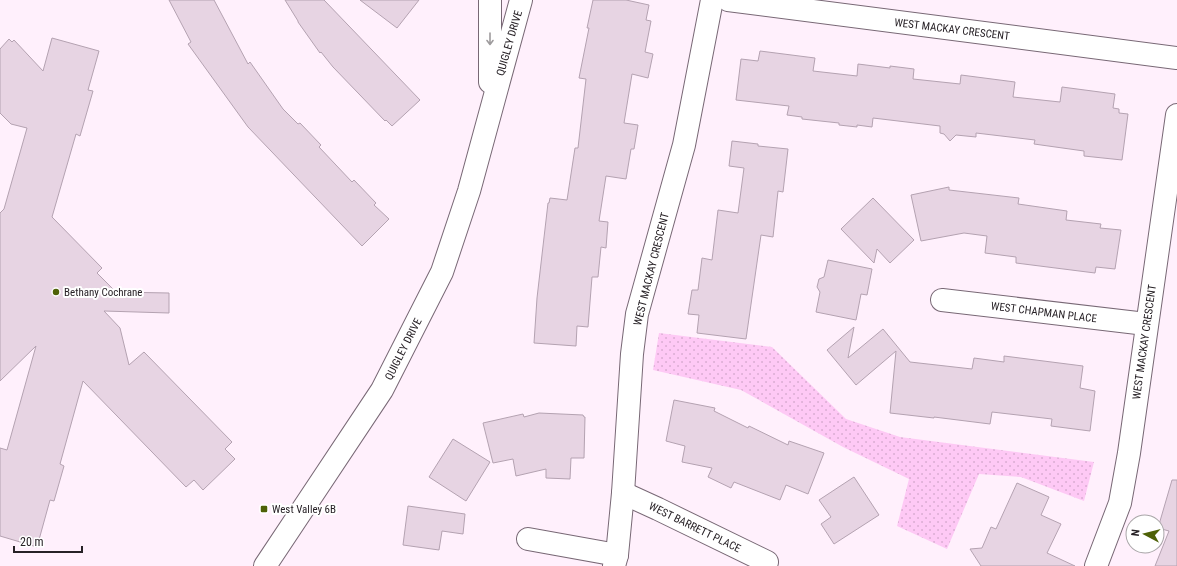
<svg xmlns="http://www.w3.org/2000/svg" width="1177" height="566" font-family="'Roboto Condensed',sans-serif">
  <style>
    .park { fill: url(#park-dots) }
    .building { fill: #e7d4e3; stroke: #b4a2b1 }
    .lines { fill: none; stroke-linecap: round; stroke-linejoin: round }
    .minor-casing { stroke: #786875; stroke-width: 24 }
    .minor { stroke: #fff; stroke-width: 22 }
    .oneway { stroke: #9e9b9d }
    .poi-dot { fill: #4e6107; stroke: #fff; stroke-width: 1.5 }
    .labels { text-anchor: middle; stroke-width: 4; stroke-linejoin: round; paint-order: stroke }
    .street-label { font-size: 11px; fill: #272126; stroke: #fff }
    .poi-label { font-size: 11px; fill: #272126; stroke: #fff; text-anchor: start }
  </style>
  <defs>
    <pattern id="park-dots" width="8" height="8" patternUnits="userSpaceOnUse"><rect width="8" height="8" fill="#fec9f5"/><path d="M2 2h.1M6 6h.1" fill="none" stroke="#daacd2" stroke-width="1.8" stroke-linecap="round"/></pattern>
  </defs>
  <rect width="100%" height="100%" fill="#fff0fc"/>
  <path class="park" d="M659,333L772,347L846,419L900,437L1094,462L1084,501L1021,477L979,474L947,549L897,526L909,479L843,447L741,390L653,370Z"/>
  <g class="building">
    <path d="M169,0H214L248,64L250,62L283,109L298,124L300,123L321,145L319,147L352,182L354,180L376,203L374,205L389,219L362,246L248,127L188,44L191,42Z"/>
    <path d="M285,0H324L420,100L392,126L386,120L385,121L333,67L321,52L320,53L298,22V21Z"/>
    <path d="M360,0H419L397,28Z"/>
    <path d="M593,0H626L649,5L646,20L651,21L645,52L653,54L648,78L632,74L624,123L638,125L634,149H631L626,179L606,176L599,221L608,222L606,248L601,247L598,277H592L588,327L577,326L576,346L534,343L537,298L548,203H549L550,198L567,200L575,148H578L586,79L579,78L589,28H587Z"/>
    <path d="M52,38L99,51L88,90L93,91L80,136L76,134L52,217L102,268L97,273L116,292L169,293V313L104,311L120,328L129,365L144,352L232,442L225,449L235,459L203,490L194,480L186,487L83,381L60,464L64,466L54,501L50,500L37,547L0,536V448L7,450L36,346L0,381V213L4,209L27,128L11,124L0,113V49L9,39L12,42L14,40L43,71Z"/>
    <path d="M760,51L815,58L813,71L857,76L858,64L890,68V66L914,69L913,79L960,84L961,75L1015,82L1013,97L1060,102L1062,87L1115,94L1113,108L1119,109V113L1128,114L1122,160L1084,156V151L1034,144L1035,140L976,133V137L956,135L950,141L944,134L940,133V126L873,118L872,127L857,125V127L839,125V123L802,119V117L787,115L789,106L736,100L741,59L758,61Z"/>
    <path d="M732,141L758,144V146L788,149L783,192L778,191L773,237L761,235L746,339L697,333L699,315L688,314L692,290H698L702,258L712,260L718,210L738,213L744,168L729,166Z"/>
    <path d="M949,187V190L1019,198L1018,204L1067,211L1066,220L1101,224L1100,228L1121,230L1115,269L1096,267L1095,273L1016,263V257L985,253L987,236L964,233L921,241L911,195Z"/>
    <path d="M873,198L914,240L890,263L877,249L874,263L841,229Z"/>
    <path d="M828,260L872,269L867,295L861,294L856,320L816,312L820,292L817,287L819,279L824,277Z"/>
    <path d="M854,327L848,358L883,329L910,362L972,369L974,358L1004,362V356L1083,366L1080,388L1095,391L1090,431L1051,426L1052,419L992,412L990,424L934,417V418L890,413L896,351L856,385L827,350Z"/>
    <path d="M674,400L715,408L714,411L748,428L749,426L788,445L789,441L824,453L808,494L786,485L780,500L734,482L731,488L708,477L712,468L682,462L685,446L666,441Z"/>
    <path d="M539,413L583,415L584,417H585L584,458H571L570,479L546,478V469L516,476L513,459L493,463L483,423L523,414L524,417Z"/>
    <path d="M453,439L490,462L466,501L429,477Z"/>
    <path d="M854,477L879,515L834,544L821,524L831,517L819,500Z"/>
    <path d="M1172,480H1177V566H1155L1169,531L1158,528Z"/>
    <path d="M1017,483L1049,497L1041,515L1061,524L1047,553L1075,566H981L970,549L982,548L991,527L996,529Z"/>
    <path d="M408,506L465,514L463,534L442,531L439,550L403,545Z"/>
  </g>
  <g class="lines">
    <defs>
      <g id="minor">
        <path d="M490,0V82"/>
        <path d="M728,0L1177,58"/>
        <path d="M942,300L1146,324"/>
        <path d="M623,493L658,509L767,562"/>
        <path d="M528,539L617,555"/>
        <path d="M265,566L382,390L442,272L469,191L521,0"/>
        <path d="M614,566L617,555L623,493L632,354L637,314L684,145L712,0"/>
        <path d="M1096,566L1120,503L1129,453L1177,115"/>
      </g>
    </defs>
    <use href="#minor" class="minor-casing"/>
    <use href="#minor" class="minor"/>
  </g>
  <defs><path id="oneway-shaft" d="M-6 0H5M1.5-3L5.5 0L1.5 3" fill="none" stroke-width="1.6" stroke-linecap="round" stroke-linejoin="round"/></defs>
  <use class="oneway" href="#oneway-shaft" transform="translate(490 39) rotate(90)"/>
  <g class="poi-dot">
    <circle cx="56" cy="292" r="4"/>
    <rect x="260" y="505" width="8" height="8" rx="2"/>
  </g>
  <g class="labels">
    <g class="street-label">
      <text transform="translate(952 29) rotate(7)" y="4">WEST MACKAY CRESCENT</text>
      <text transform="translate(509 43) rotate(-74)" y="4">QUIGLEY DRIVE</text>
      <text transform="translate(651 269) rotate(-76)" y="4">WEST MACKAY CRESCENT</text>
      <text transform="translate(1044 312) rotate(7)" y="4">WEST CHAPMAN PLACE</text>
      <text transform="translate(1144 342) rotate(-82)" y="4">WEST MACKAY CRESCENT</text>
      <text transform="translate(403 349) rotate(-63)" y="4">QUIGLEY DRIVE</text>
      <text transform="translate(695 527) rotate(26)" y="4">WEST BARRETT PLACE</text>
    </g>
    <g class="poi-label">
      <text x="64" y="296">Bethany Cochrane</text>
      <text x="272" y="513">West Valley 6B</text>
    </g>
  </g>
  <g transform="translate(1145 534) rotate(277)"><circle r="19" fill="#ffffff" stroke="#a9a6a8"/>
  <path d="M0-3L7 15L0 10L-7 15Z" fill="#4e6107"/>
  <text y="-6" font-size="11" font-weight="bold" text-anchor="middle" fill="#272126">N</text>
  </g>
  <path d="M14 546v6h68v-6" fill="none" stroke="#272126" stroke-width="2"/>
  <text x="20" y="546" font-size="12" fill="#272126" stroke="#ffffff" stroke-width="3" paint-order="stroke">20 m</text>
</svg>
